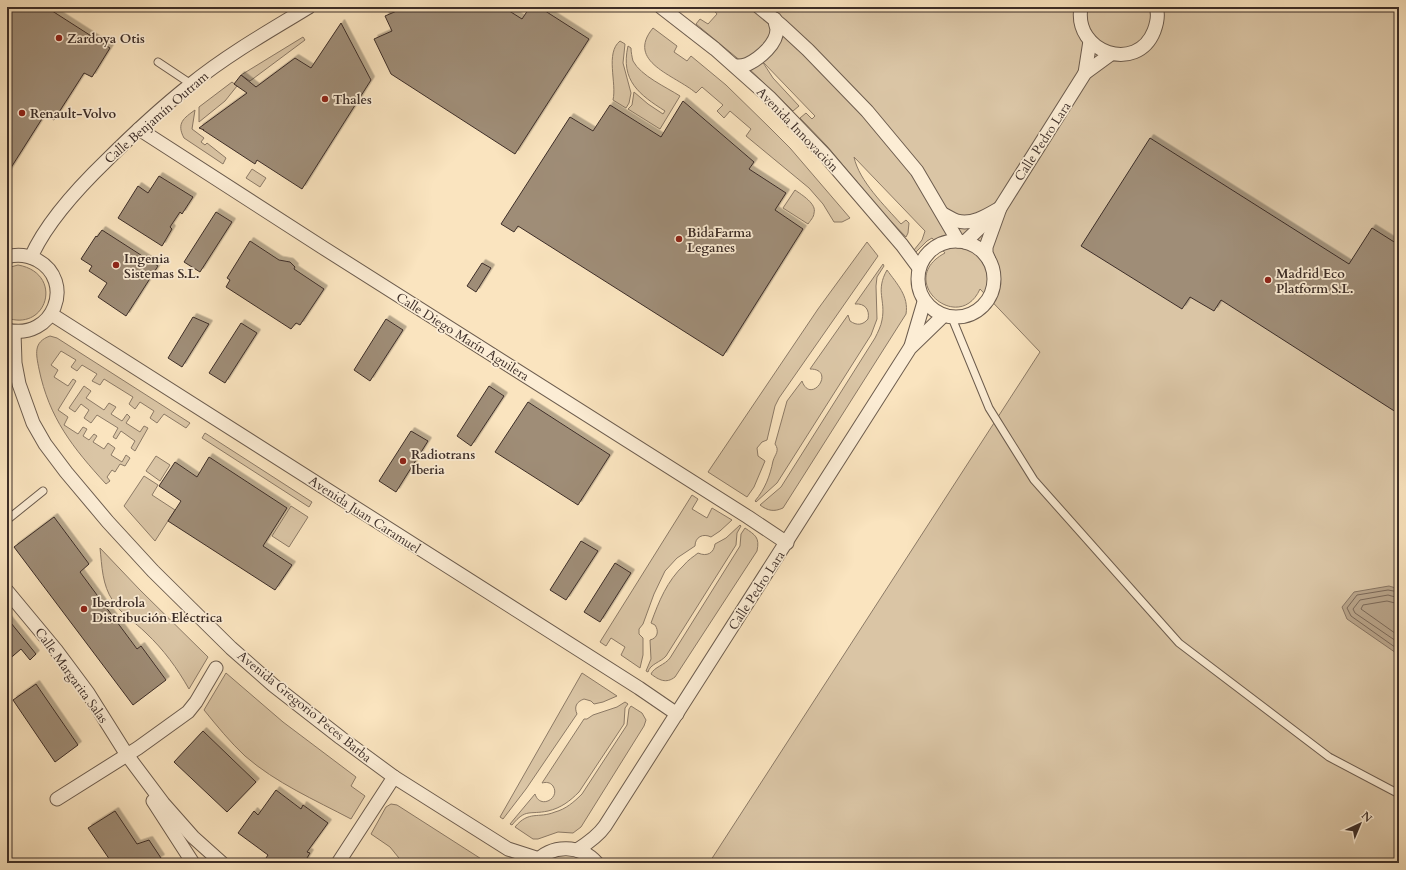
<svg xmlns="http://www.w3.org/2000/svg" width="1406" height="870" font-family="Cardo,serif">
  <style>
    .green { fill: #dac5a5; stroke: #8c7a66 }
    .water { fill: #baa68c; stroke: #887664 }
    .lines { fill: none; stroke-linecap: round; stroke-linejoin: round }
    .shore { stroke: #7c6a5a; stroke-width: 1 }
    .building { fill: #9f8d77; stroke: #3d2e28; filter: url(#shadow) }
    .service-casing { stroke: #6c5c4e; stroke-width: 9 }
    .minor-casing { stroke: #6c5c4e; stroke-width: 15 }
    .service { stroke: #fcedd5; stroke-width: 7 }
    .minor { stroke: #fcedd5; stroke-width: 13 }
    .poi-dot { fill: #8f2418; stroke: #fcedd5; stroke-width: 1.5 }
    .labels { text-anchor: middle; stroke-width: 3.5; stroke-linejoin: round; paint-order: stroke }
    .poi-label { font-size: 13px; font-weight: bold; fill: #3d2e28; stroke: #fcedd5; text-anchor: start }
    .street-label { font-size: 13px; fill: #3d2e28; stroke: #fcedd5 }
  </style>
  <defs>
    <filter id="shadow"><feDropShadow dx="3.5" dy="-3.5" stdDeviation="0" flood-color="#0004"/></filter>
  </defs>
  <rect width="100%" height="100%" fill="#fae4bf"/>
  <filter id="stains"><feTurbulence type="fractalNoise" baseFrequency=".005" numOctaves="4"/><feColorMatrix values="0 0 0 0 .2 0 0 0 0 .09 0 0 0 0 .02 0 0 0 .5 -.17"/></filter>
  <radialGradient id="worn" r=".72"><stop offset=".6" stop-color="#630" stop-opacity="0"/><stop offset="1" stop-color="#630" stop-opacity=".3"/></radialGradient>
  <g class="green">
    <path d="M711,7H1399V863H709L1040,352L980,289C959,336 894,280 945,253L932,238L927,241L916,252L914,250L922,240L925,231L854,157C859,181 885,206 901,224L906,220L909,223L908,233L906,237L883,213L827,146L800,118L806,113L812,119L815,116L762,61L773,78L799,106L793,111L742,62L696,24L700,19L708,24L717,14Z"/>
    <path d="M653,28L677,46L674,52L687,61L691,56L726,85L770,128L790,148L850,218L842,222H834L823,204L809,188L746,136L751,129L730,111L724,118L717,111L723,105L702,87L696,93C675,75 625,62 653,28Z"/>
    <path d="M303,37L305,40L250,81L241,75Z"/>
    <path d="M620,41L625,44L623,63L631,93L629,103L626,108L613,100C617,83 605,53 620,41Z"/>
    <path d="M628,46L631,48C631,52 632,57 633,61C641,76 666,87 680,96L660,129L628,109L632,105L634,92L648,104L663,114L665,111C640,95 620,81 628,46Z"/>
    <path d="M232,82L237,86L225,101L199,122V107Z"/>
    <path d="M195,110L192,129L204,138L201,142L205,145L207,143L226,158L223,164L184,138C176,123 184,118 195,110Z"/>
    <path d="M252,169L266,178L260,187L246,178Z"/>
    <path d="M795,190C802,195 817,204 814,213C814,217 810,221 808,224L783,208Z"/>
    <path d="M867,242L878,256L779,398L775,406L767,440L762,442L757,448L758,456L765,461L754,487L747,497L708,472L818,309Z"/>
    <path d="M883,264L884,266L877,277L876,286L877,319L871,335L777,483L756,502L755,501C765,489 770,476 773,461C775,454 780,451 775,444L787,401L802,381C811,406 837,369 810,369L848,315L850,321C857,326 863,325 868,319C870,310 865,303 855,304Z"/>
    <path d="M18,265C64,273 48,332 7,318V268Z"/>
    <path d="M887,270C897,284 909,296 906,314L783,508C774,512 768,511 760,505L781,487L875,338C878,332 881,326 882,320C886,300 875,291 887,270Z"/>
    <path d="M50,336L57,338L190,423L186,428L164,414L157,423L150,418L154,411L140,402L135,409L129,404L133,397L104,379L100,385L92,381L97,374L82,365L77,371L71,367L76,360L61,351L51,365L58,370L54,377L68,386L73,379L76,381L58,410L68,417L64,425L78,434L83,427L87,429L83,436L89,440L94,434L97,436L93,442L104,449L108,443L115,448L111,455L122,462L126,455L130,458L125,466L120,464L115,472L112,470L107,477L110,481L106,484C73,448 49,418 39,369C36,354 33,342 50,336Z"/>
    <path d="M84,386L91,391L86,398L104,410L109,403L116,407L111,414L122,421L127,414L130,417L126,423L140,432L144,426L148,428L135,451L131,448L135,441L121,431L116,439L113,437L118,428L97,415L91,423L84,418L89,410L81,404L75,412L69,408Z"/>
    <path d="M205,433L312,502L309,507L202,438Z"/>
    <path d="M156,456L170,465L160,481L146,471Z"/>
    <path d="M144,476L158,485L152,495L175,510L155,541L124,506Z"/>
    <path d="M692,495L698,499L692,509L707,518L712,508L732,520L720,531L711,537C703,533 695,537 695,546L677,558L665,571L654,594L643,624L639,629V634L643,638V655L640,668L621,655L625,647L611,638L606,646L600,642Z"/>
    <path d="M291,506L308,517L289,547L272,536Z"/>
    <path d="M740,525L741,526L737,533L736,545L666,656C661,662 650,664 648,672L646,671L651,659L650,640C658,638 659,631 655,625L651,623C659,601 667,581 684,565C688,560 693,557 698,553C707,557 714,553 715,544L726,538Z"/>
    <path d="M745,528C755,535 760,537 757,551L675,677C666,684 659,680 651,674C654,667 665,665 670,658L740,546L741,534Z"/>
    <path d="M100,548L140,590L208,657L189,689C177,668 164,650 146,633C135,622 121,614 113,601C102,585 102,566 100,548Z"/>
    <path d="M226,673L283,722L356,777L351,786L365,796L351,819C315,800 276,783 245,756C230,742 217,726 204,710Z"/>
    <path d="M582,673L617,696L603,702L594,704L591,701L584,699C576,702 574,707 577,714L526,789L503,819L500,817Z"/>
    <path d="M625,702L628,704L625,708L624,724L579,792C570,801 561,808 548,811C529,815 526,808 512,825L510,824L535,794C540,810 561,798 553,786C550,782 546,782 542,783L584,719H587L593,715L617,707Z"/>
    <path d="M631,706L642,713L646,720L644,726L581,827L573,833L558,832L538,839H533L515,827C529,810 538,819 555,812C566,809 574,802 582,794L627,725L629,709Z"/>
    <path d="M391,804L397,805L486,862L485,863H403L390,847L371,834L386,807Z"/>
  </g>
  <path class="water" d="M1389,586L1399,589V655L1347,619L1342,607L1354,592Z"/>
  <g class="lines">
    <g class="shore">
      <path d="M1399,592L1388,590L1357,595L1347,608L1351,616L1399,650"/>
      <path d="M1399,598L1388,595L1360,600L1353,609L1355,613L1399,643"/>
      <path d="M1399,604L1387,601L1363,605L1361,609L1399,636"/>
    </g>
  </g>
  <g class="building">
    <path d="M7,7H46L110,48L92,77L84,73L54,120L45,114L7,174Z"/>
    <path d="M406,7H503L522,19L530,7H539L589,39L515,154L391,74L374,39L392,31L385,16Z"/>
    <path d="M341,23L371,80L302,189L257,160L255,164L203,130H204L199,128L247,93L234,84L241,75L256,87L295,58L311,68Z"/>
    <path d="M683,101L754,162L749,169L786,193L775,210L803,229L723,356L518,226L514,232L501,224L570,117L593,131L610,105L661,137Z"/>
    <path d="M1150,138L1349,264L1372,228L1399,245V414L1221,300L1214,311L1190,297L1182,309L1081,246Z"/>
    <path d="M159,176L193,197L182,214L180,212L170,227L172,229L162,246L118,218L138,186L148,193Z"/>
    <path d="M216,212L232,222L200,272L184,262Z"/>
    <path d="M102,230L158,266L126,316L98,297L107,283L89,271L92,266L81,259L96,236L97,237Z"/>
    <path d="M250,241L279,260L290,262L295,267L294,269L324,289L300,325L296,323L291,329L226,287L230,280L227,278Z"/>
    <path d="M482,263L491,268L476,292L467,286Z"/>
    <path d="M193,317L209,324L182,367L168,358Z"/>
    <path d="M386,319L403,330L370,381L354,370Z"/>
    <path d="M241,323L257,333L225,383L209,373Z"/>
    <path d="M489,386L504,396L471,446L457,436Z"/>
    <path d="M528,402L610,455L578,505L495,452Z"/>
    <path d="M411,431L428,441L396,492L379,481Z"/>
    <path d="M209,457L287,508L263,546L292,565L275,590L168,521L181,501L159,486L175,462L197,477Z"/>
    <path d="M54,517L89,564L80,572L137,649L141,646L166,680L133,705L14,547Z"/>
    <path d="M581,541L598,551L566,600L550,590Z"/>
    <path d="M615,563L631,573L600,622L584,612Z"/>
    <path d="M7,618L36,654L30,660L21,649L7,661Z"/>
    <path d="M36,684L78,745L55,762L13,700Z"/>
    <path d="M203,731L256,782L227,812L174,762Z"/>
    <path d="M276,790L301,809L303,805L328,823L307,852L310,853L304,863H274L266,858L268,855L238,833L254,811L258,815Z"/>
    <path d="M115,811L137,844L149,840L161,858L153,863H112L88,828Z"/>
  </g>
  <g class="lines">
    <defs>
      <g id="service">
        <path d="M158,62L191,84"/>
        <path d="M952,318L989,408L1034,480L1179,643L1329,757L1399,794"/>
        <path d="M7,520L43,491"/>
      </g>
      <g id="minor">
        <path d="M661,7L715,49L769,97L824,154L902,245L919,268"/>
        <path d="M759,7L781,25L808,50L867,111L917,171L958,241"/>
        <path d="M1081,7C1073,53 1137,74 1154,31C1157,23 1159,15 1156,7"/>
        <path d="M735,66C739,66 744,66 748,64C760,58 777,44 777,29C776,26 775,22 775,19"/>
        <path d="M1085,73L1090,41"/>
        <path d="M139,129L322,247L748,517L787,543"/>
        <path d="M943,214C947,216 953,220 957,221C973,225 988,215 1000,208"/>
        <circle cx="956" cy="279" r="38"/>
        <path d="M965,242L992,216"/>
        <path d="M7,257C17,254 27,255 37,260C76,281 54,341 7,330"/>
        <path d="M31,257C47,221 79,187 107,160C133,134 161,108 190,85C227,55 269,31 309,7"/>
        <path d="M989,260L986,253V247L1000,208L1085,73L1111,54"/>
        <path d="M51,314L639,688L677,714"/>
        <path d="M14,332L15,363L19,384L33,423L45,444L66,472L108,522L153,571L231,648L273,685L341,738L394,777L508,849L539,859"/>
        <path d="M911,346L924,302"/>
        <path d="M7,591L56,650L88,693L127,755L163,803L193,837L222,863"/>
        <path d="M57,799L138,748L188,712L196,702L216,668"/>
        <path d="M153,801L193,863"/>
        <path d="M577,850C588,843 598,836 605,826L910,348L943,316"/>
        <path d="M338,863L394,777"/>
        <path d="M535,863C552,843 581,845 597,863"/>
      </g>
    </defs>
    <use href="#service" class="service-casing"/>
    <use href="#minor" class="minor-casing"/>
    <use href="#service" class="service"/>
    <use href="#minor" class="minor"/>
  </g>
  <g class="poi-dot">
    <circle cx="59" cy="38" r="4"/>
    <circle cx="325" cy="99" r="4"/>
    <circle cx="22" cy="113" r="4"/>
    <circle cx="679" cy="239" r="4"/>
    <circle cx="116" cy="265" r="4"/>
    <circle cx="1268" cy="280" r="4"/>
    <circle cx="403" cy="461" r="4"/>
    <circle cx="84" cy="609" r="4"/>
  </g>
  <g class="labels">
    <g class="poi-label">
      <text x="67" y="43">Zardoya Otis</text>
      <text x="333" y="104">Thales</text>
      <text x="30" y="118">Renault-Volvo</text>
      <text x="687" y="237">BidaFarma<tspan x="687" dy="15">Leganes</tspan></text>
      <text x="124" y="263">Ingenia<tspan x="124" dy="15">Sistemas S.L.</tspan></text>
      <text x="1276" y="278">Madrid Eco<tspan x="1276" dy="15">Platform S.L.</tspan></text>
      <text x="411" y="459">Radiotrans<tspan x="411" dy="15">Iberia</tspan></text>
      <text x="92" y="607">Iberdrola<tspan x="92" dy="15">Distribución Eléctrica</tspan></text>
    </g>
    <g class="street-label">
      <text transform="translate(156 117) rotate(-41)" y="5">Calle Benjamín Outram</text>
      <text transform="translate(798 129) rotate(46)" y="5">Avenida Innovación</text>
      <text transform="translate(1042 141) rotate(-57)" y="5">Calle Pedro Lara</text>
      <text transform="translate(463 336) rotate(32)" y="5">Calle Diego Marín Aguilera</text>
      <text transform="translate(365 514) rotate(33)" y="5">Avenida Juan Caramuel</text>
      <text transform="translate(756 590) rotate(-57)" y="5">Calle Pedro Lara</text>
      <text transform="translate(72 675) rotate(54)" y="5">Calle Margarita Salas</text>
      <text transform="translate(305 706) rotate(39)" y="5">Avenida Gregorio Peces Barba</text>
    </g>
  </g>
  <rect width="1406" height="870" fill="none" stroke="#fae4bf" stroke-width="24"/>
  <rect x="8" y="8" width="1390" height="854" fill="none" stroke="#3d2e28" stroke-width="2"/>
  <rect x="12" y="12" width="1382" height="846" fill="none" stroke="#3d2e28"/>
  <g transform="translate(1360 824) rotate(44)" stroke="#fcedd5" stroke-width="3" paint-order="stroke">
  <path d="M0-3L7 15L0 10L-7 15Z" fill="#3d2e28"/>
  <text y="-6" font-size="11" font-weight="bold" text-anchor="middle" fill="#3d2e28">N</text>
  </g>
  <rect width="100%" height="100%" filter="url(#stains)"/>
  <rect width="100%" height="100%" fill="url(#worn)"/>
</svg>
